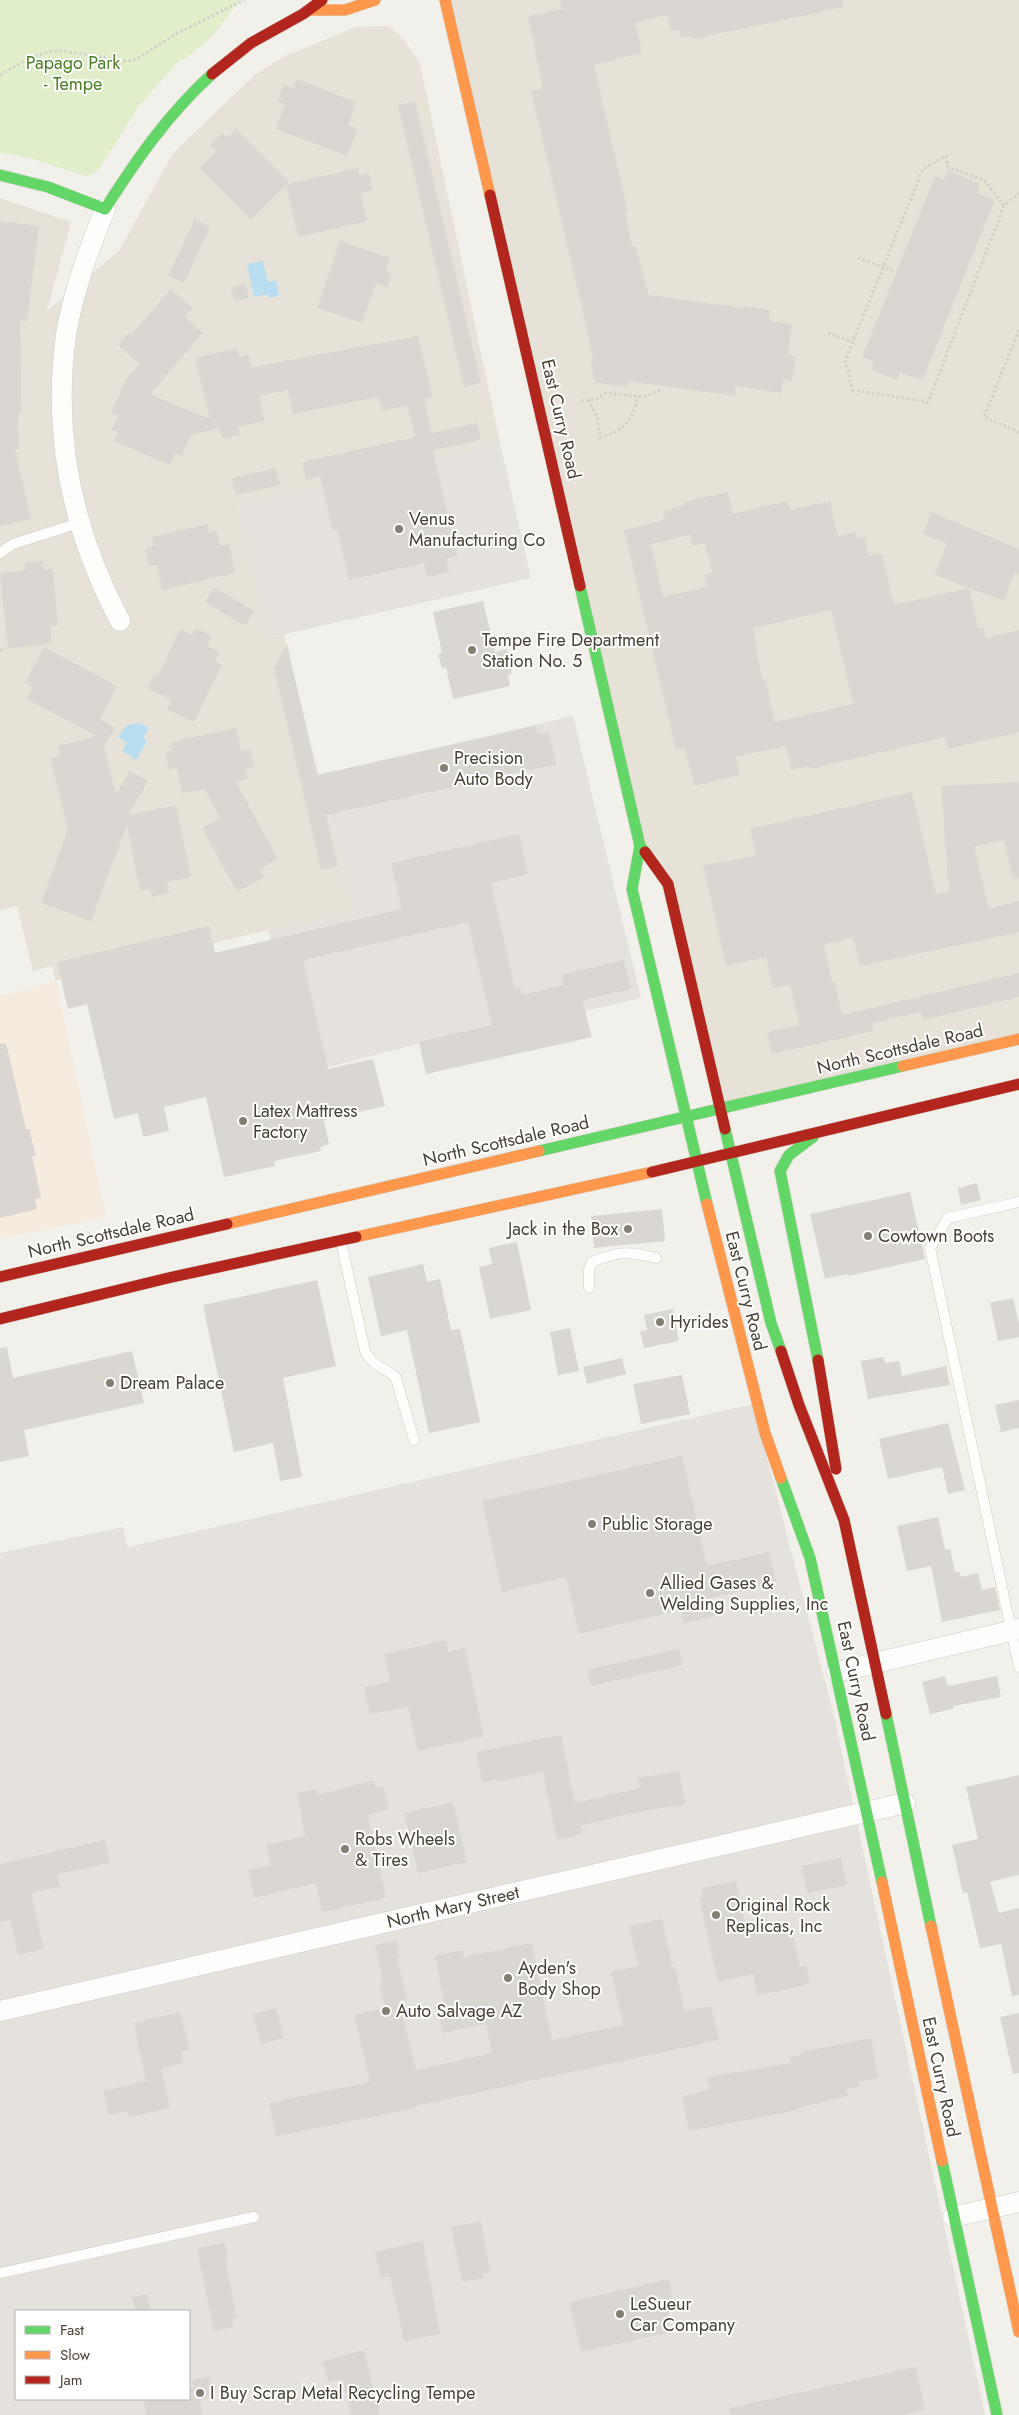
<svg xmlns="http://www.w3.org/2000/svg" width="1019" height="2415" font-family="Jost,sans-serif">
  <style>
    .residential { fill: #e6e2d8 }
    .commercial { fill: #f5ebde }
    .industrial { fill: #e5e1dc; fill-rule: evenodd }
    .green { fill: #e1eeca }
    .water { fill: #b9def2 }
    .building { fill: #dad7d2; fill-rule: evenodd }
    .lines { fill: none; stroke-linecap: round; stroke-linejoin: round }
    .lane-casing { stroke: #cfccc7; stroke-width: 11 }
    .street-casing { stroke: #cfccc7; stroke-width: 21 }
    .fast-casing { stroke: #d3cec3; stroke-width: 12 }
    .slow-casing { stroke: #d3cec3; stroke-width: 12 }
    .jam-casing { stroke: #d3cec3; stroke-width: 12 }
    .path { stroke: #d2d0ca; stroke-width: 3; stroke-dasharray: 2.5 2.5; stroke-linecap: butt }
    .lane { stroke: #fdfdfc; stroke-width: 10 }
    .street { stroke: #fdfdfc; stroke-width: 20 }
    .fast { stroke: #63d668; stroke-width: 11 }
    .slow { stroke: #ff974d; stroke-width: 11 }
    .jam { stroke: #b3261e; stroke-width: 11 }
    .poi-dot { fill: #847e75; stroke: #fff; stroke-width: 2 }
    .labels { text-anchor: middle; stroke-width: 4; stroke-linejoin: round; paint-order: stroke }
    .park-label { font-size: 18px; fill: #4b8025; stroke: #fff }
    .street-label { font-size: 18px; fill: #494136; stroke: #fff }
    .poi-label { font-size: 18px; fill: #494136; stroke: #fff; text-anchor: start }
  </style>
  <rect width="100%" height="100%" fill="#f2f0eb"/>
  <g class="residential">
    <path d="M445,0H1019V1039L720,1109L668,884L640,846Z"/>
    <path d="M388,26L403,38L420,64L500,443L237,505L269,638L284,635L353,913L268,930L56,981L52,966L33,971L17,906L0,910V198L71,222L47,311L119,251L173,153L256,74L285,56L356,27Z"/>
  </g>
  <path class="commercial" d="M56,981L106,1217L0,1239V996Z"/>
  <g class="industrial">
    <path d="M500,443L531,578L268,638L237,505Z"/>
    <path d="M573,716L641,998L525,1025L522,1017L302,1074L268,930L353,913L319,775Z"/>
    <path d="M753,1404L834,1716L985,2415H0V1553L123,1527L128,1547ZM16,2311H189V2399H16Z"/>
  </g>
  <path class="green" d="M0,0H244L238,3L212,36L184,60L180,59L139,106L100,167L93,174L86,176L27,157L0,153Z"/>
  <g class="water">
    <path d="M263,261L268,282L276,280L279,296L269,298L268,294L254,297L247,264Z"/>
    <path d="M140,723L149,728L143,738L147,741L136,760L122,751L127,743L118,737L127,725Z"/>
  </g>
  <g class="building">
    <path d="M560,0H843L844,7L693,39V36L681,38L679,30L671,31L667,15L635,23L642,53L594,65L628,212H625L632,246H635L649,295L743,308L744,306L770,310L769,321L792,324L788,355L796,356L792,381L783,380L781,393L736,386L735,396L627,381L628,388L595,382L590,360L593,359L584,317L531,91L543,89L528,16L562,9Z"/>
    <path d="M297,79L356,102L348,125L358,129L347,156L276,129L285,104L277,101L284,84L293,88Z"/>
    <path d="M415,101L481,383L464,387L398,105Z"/>
    <path d="M236,129L289,182L287,184L358,168L359,175L369,173L373,190L361,193L367,221L298,237L286,185L251,220L200,168L216,151L210,145L222,133L228,138Z"/>
    <path d="M948,171L980,184L977,193L995,200L922,381L900,372L897,380L871,369L874,361L862,357L935,176L944,180Z"/>
    <path d="M195,219L210,227L184,283L168,276Z"/>
    <path d="M0,221L39,226L27,321L20,320L21,414H18L19,449H15L31,519L0,526Z"/>
    <path d="M340,241L390,258L386,271L392,273L387,287L376,283L362,323L317,308Z"/>
    <path d="M246,284L249,298L234,301L231,287Z"/>
    <path d="M171,289L193,308L185,317L203,333L150,394L210,419L195,358L237,348L239,357L249,355L252,367L418,336L433,397L424,399L432,433L477,423L481,440L433,450L457,556L446,558L449,572L427,577L424,563L349,580L337,529L333,531L320,476L306,480L302,462L415,437L407,405L382,411L378,397L293,414L288,390L259,396L265,421L237,427L240,435L222,439L219,428L191,435L182,456L175,453L170,465L114,441L118,432L112,430L118,416L111,413L126,379L140,364L118,345L128,333L131,335Z"/>
    <path d="M276,468L280,485L236,495L232,478Z"/>
    <path d="M728,492L733,514L787,501L790,510L830,501L838,536L855,532L857,539L865,537L869,556L882,553L894,605L969,588L978,628L984,627L986,638L1019,630V732L948,749L945,737L810,769L809,766L791,770L786,746L736,757L740,775L694,786L685,748L676,750L624,530L665,520L663,511L685,505L684,502ZM690,535L692,546L705,543L712,573L704,575L707,587L663,597L651,544ZM831,610L853,704L775,722L766,680L763,681L756,651H758L753,628Z"/>
    <path d="M931,512L1019,549V574L1015,572L1004,601L935,575L947,544L923,534Z"/>
    <path d="M208,524L209,533L217,531L220,546L229,544L235,573L162,590L157,565L149,566L145,548L154,546L152,537Z"/>
    <path d="M43,561V570L53,569L58,626H50L52,644L8,648L0,573L26,570L25,563Z"/>
    <path d="M214,587L254,611L245,626L205,602Z"/>
    <path d="M483,601L495,652L507,649L512,674L508,675L510,686L453,699L446,667L442,668L438,654L442,653L433,612Z"/>
    <path d="M195,628L212,636L207,646L220,652L215,661L222,665L194,722L167,709L171,700L147,688L154,674L158,676L180,629L192,635Z"/>
    <path d="M287,644L317,775L536,726L537,734L549,732L556,764L326,815L338,866L321,870L274,668Z"/>
    <path d="M44,647L117,686L100,719L115,728L104,746L116,794L130,771L148,781L128,815L176,805L191,877L167,882L169,893L152,897L150,889L140,891L127,825L91,921L41,903L68,830L50,758L61,756L58,746L97,736L26,699L33,687L25,683Z"/>
    <path d="M236,728L241,751L250,749L254,767L246,768L248,779L236,782L278,859L260,869L264,877L237,892L202,828L220,818L205,789L182,793L177,768L169,770L165,752L172,750L171,742Z"/>
    <path d="M1019,782V878L1013,879L1004,840L974,846L989,909L1019,901V932L860,966L853,938L824,944L832,982H835L842,1015L1019,973V997L923,1020L921,1012L872,1023L874,1031L772,1054L767,1032L799,1025L790,985L773,988L766,957L726,966L703,865L756,856L750,829L912,792L936,894L949,892L941,786Z"/>
    <path d="M519,834L528,874L491,883L515,989L520,987L522,995L564,985L561,975L624,960L631,989L582,1000L592,1037L426,1074L419,1042L492,1025L468,922L303,960L328,1069L373,1059L385,1106L324,1120L329,1144L320,1147L321,1151L274,1161L275,1166L224,1177L206,1097L164,1107L169,1131L143,1137L138,1113L114,1119L87,1004L68,1009L57,962L209,926L215,953L402,909L391,863Z"/>
    <path d="M6,1043L26,1129H29L36,1156H32L41,1198L35,1199L37,1209L0,1218V1044Z"/>
    <path d="M977,1183L981,1200L961,1205L958,1188Z"/>
    <path d="M910,1192L925,1259L848,1276L847,1274L825,1279L810,1214Z"/>
    <path d="M662,1209L665,1241L594,1248L591,1216Z"/>
    <path d="M517,1242L531,1310L490,1319L479,1267L492,1264L489,1248Z"/>
    <path d="M423,1264L427,1282L440,1279L451,1330L460,1329L480,1422L429,1433L407,1330L381,1336L368,1277Z"/>
    <path d="M317,1280L336,1366L283,1378L302,1477L280,1481L273,1443L234,1452L203,1305Z"/>
    <path d="M1013,1298L1019,1324V1337L998,1341L990,1303Z"/>
    <path d="M673,1309L679,1341L644,1348L640,1331L647,1330L644,1315Z"/>
    <path d="M570,1328L579,1371L558,1375L550,1332Z"/>
    <path d="M7,1347L13,1378L132,1351L144,1403L24,1430L29,1456L0,1462V1348Z"/>
    <path d="M884,1357L885,1363L899,1361L902,1376L946,1366L950,1385L868,1399L861,1361Z"/>
    <path d="M622,1358L626,1374L587,1384L583,1367Z"/>
    <path d="M682,1375L690,1414L641,1424L633,1384Z"/>
    <path d="M1019,1400V1428L1001,1432L995,1405Z"/>
    <path d="M948,1423L965,1490L948,1494L942,1467L888,1479L879,1439Z"/>
    <path d="M682,1456L707,1566L769,1552L776,1583L711,1598L715,1616L684,1623L681,1610L579,1634L566,1577L502,1592L482,1501Z"/>
    <path d="M938,1517L945,1550L950,1549L955,1572L959,1571L961,1577L978,1573L982,1590L995,1587L1000,1610L942,1622L931,1566L907,1571L897,1526Z"/>
    <path d="M446,1640L448,1652L465,1648L484,1736L418,1751L408,1707L370,1714L364,1687L390,1682L384,1654Z"/>
    <path d="M679,1649L683,1665L591,1686L587,1670Z"/>
    <path d="M945,1676L948,1686L997,1676L1001,1697L953,1706V1709L930,1714L922,1682Z"/>
    <path d="M561,1735L575,1803L640,1788L638,1778L679,1771L685,1804L632,1813L580,1826L582,1834L557,1840L543,1772L497,1782V1779L482,1782L476,1752Z"/>
    <path d="M1019,1775V1875L990,1882L999,1913L1019,1908V1995L1012,1996L1001,1944L980,1948L967,1892L963,1893L952,1845L978,1839L966,1787Z"/>
    <path d="M374,1780L375,1788L383,1786L389,1809L368,1815L386,1898L322,1912L316,1883L254,1898L248,1870L271,1865L266,1845L305,1836L297,1793L317,1789L318,1795Z"/>
    <path d="M453,1802L467,1862L418,1873L404,1813Z"/>
    <path d="M105,1840L110,1863L57,1874L60,1887L31,1893L44,1949L18,1955L10,1920L0,1922V1864Z"/>
    <path d="M841,1858L847,1885L807,1893L802,1866Z"/>
    <path d="M736,1881L746,1926L763,1922L765,1930L791,1925L800,1967L806,1965L810,1984L757,1996L753,1974L718,1982L699,1898L703,1897L701,1888Z"/>
    <path d="M662,1919L672,1967H675L685,2011L711,2006L719,2040L415,2106L416,2108L276,2136L269,2103L370,2082L354,2015L385,2008L379,1983H382V1975L375,1945L397,1940L400,1957L397,1958L407,1999L399,2001L416,2070L492,2053L486,2024L442,2033L438,2008L445,2007L435,1956L463,1950L464,1957L532,1943L552,2040L623,2025L611,1972L638,1966L629,1926Z"/>
    <path d="M276,2008L284,2038L261,2044L253,2014Z"/>
    <path d="M180,2012L190,2050L181,2052L184,2063L161,2068L170,2108L129,2117L127,2111L109,2115L103,2091L146,2081L134,2023Z"/>
    <path d="M1019,2013V2073L1013,2074L1000,2017Z"/>
    <path d="M871,2038L878,2078L858,2082L859,2087L846,2089L848,2096L798,2108V2110L689,2131L682,2096L709,2090L707,2077L791,2063L790,2057L802,2055L801,2052Z"/>
    <path d="M481,2221L490,2272L482,2274L483,2278L462,2282L451,2227Z"/>
    <path d="M423,2241L440,2334L404,2341L390,2276L381,2278L375,2252Z"/>
    <path d="M225,2243L228,2259H225L237,2318L232,2319L233,2327L214,2331L197,2248Z"/>
    <path d="M669,2279L671,2288L667,2333L581,2352L569,2302Z"/>
    <path d="M147,2294L151,2311H135L132,2297Z"/>
    <path d="M364,2350L380,2415H351L342,2379L328,2382L323,2361Z"/>
    <path d="M916,2367L925,2410L901,2415H730L729,2408Z"/>
    <path d="M209,2377L213,2398L200,2400L203,2415H147L143,2399H189V2388L193,2387L192,2380Z"/>
  </g>
  <g class="lines">
    <defs>
      <g id="lane">
        <path d="M0,553L13,544L79,523"/>
        <path d="M1019,1202L948,1218L930,1248L1019,1667"/>
        <path d="M341,1242L365,1351C375,1369 383,1365 396,1378L414,1440"/>
        <path d="M589,1288V1270L592,1262C618,1251 629,1251 656,1258"/>
        <path d="M0,2273L254,2217"/>
      </g>
      <g id="street">
        <path d="M105,209C89,250 73,291 66,335C52,436 73,532 120,621"/>
        <path d="M837,1672L1019,1629"/>
        <path d="M0,2011L905,1803"/>
        <path d="M953,2217L1019,2202"/>
      </g>
      <g id="fast">
        <path d="M0,175L48,187L105,209C136,160 169,113 212,74"/>
        <path d="M580,586L640,846L645,852"/>
        <path d="M640,846L632,889L707,1204"/>
        <path d="M725,1129L771,1323L781,1351"/>
        <path d="M813,1137L789,1155L780,1171L818,1360"/>
        <path d="M539,1151L903,1066"/>
        <path d="M781,1478L810,1558L882,1882"/>
        <path d="M886,1714L931,1926"/>
        <path d="M942,2161L997,2415"/>
      </g>
      <g id="slow">
        <path d="M445,0L490,195"/>
        <path d="M311,10H345L375,0"/>
        <path d="M903,1066L1019,1039"/>
        <path d="M707,1204L765,1433L781,1478"/>
        <path d="M227,1224L539,1151"/>
        <path d="M356,1237L652,1172"/>
        <path d="M882,1882L942,2161"/>
        <path d="M931,1926L1019,2332"/>
      </g>
      <g id="jam">
        <path d="M212,74L251,43L303,14L322,0"/>
        <path d="M490,195L580,586"/>
        <path d="M645,852L668,884L725,1129"/>
        <path d="M652,1172L1019,1084"/>
        <path d="M0,1277L227,1224"/>
        <path d="M0,1319L168,1278L356,1237"/>
        <path d="M781,1351L799,1405L844,1520L886,1714"/>
        <path d="M818,1360L836,1469"/>
      </g>
    </defs>
    <use href="#lane" class="lane-casing"/>
    <use href="#street" class="street-casing"/>
    <use href="#fast" class="fast-casing"/>
    <use href="#slow" class="slow-casing"/>
    <use href="#jam" class="jam-casing"/>
    <g class="path">
      <path d="M0,75L28,59L50,51H64L125,61L135,60L176,34L244,0"/>
      <path d="M1004,206L984,180L948,167L946,156L923,169L845,361L853,390L928,402L1004,206L1019,193"/>
      <path d="M858,258L894,271"/>
      <path d="M1019,330L984,417L1019,432"/>
      <path d="M828,333L853,342"/>
      <path d="M588,400L597,417L600,438C625,430 632,421 638,396"/>
      <path d="M581,401L597,399L606,393L643,397L660,390"/>
      <path d="M0,650L6,648"/>
    </g>
    <use href="#lane" class="lane"/>
    <use href="#street" class="street"/>
    <use href="#fast" class="fast"/>
    <use href="#slow" class="slow"/>
    <use href="#jam" class="jam"/>
  </g>
  <g class="poi-dot">
    <circle cx="399" cy="529" r="5"/>
    <circle cx="472" cy="650" r="5"/>
    <circle cx="444" cy="768" r="5"/>
    <circle cx="243" cy="1121" r="5"/>
    <circle cx="628" cy="1229" r="5"/>
    <circle cx="868" cy="1236" r="5"/>
    <circle cx="660" cy="1322" r="5"/>
    <circle cx="110" cy="1383" r="5"/>
    <circle cx="592" cy="1524" r="5"/>
    <circle cx="650" cy="1593" r="5"/>
    <circle cx="345" cy="1849" r="5"/>
    <circle cx="716" cy="1915" r="5"/>
    <circle cx="508" cy="1978" r="5"/>
    <circle cx="386" cy="2011" r="5"/>
    <circle cx="620" cy="2314" r="5"/>
    <circle cx="200" cy="2393" r="5"/>
  </g>
  <g class="labels">
    <g class="park-label">
      <text x="73" y="69">Papago Park<tspan x="73" dy="21">- Tempe</tspan></text>
    </g>
    <g class="street-label">
      <text transform="translate(561 419) rotate(77)" y="6">East Curry Road</text>
      <text transform="translate(900 1049) rotate(-13)" y="6">North Scottsdale Road</text>
      <text transform="translate(506 1141) rotate(-13)" y="6">North Scottsdale Road</text>
      <text transform="translate(111 1233) rotate(-13)" y="6">North Scottsdale Road</text>
      <text transform="translate(746 1291) rotate(76)" y="6">East Curry Road</text>
      <text transform="translate(856 1681) rotate(78)" y="6">East Curry Road</text>
      <text transform="translate(453 1907) rotate(-13)" y="6">North Mary Street</text>
      <text transform="translate(941 2077) rotate(78)" y="6">East Curry Road</text>
    </g>
    <g class="poi-label">
      <text x="409" y="525">Venus<tspan x="409" dy="21">Manufacturing Co</tspan></text>
      <text x="482" y="646">Tempe Fire Department<tspan x="482" dy="21">Station No. 5</tspan></text>
      <text x="454" y="764">Precision<tspan x="454" dy="21">Auto Body</tspan></text>
      <text x="253" y="1117">Latex Mattress<tspan x="253" dy="21">Factory</tspan></text>
      <text x="618" y="1235" text-anchor="end">Jack in the Box</text>
      <text x="878" y="1242">Cowtown Boots</text>
      <text x="670" y="1328">Hyrides</text>
      <text x="120" y="1389">Dream Palace</text>
      <text x="602" y="1530">Public Storage</text>
      <text x="660" y="1589">Allied Gases &amp;<tspan x="660" dy="21">Welding Supplies, Inc</tspan></text>
      <text x="355" y="1845">Robs Wheels<tspan x="355" dy="21">&amp; Tires</tspan></text>
      <text x="726" y="1911">Original Rock<tspan x="726" dy="21">Replicas, Inc</tspan></text>
      <text x="518" y="1974">Ayden's<tspan x="518" dy="21">Body Shop</tspan></text>
      <text x="396" y="2017">Auto Salvage AZ</text>
      <text x="630" y="2310">LeSueur<tspan x="630" dy="21">Car Company</tspan></text>
      <text x="210" y="2399">I Buy Scrap Metal Recycling Tempe</text>
    </g>
  </g>
  <rect x="15" y="2310" width="175" height="90" fill="#ffffff" stroke="#b6b3af"/>
  <rect x="25" y="2326" width="25" height="8" fill="#63d668" stroke="#b6b3af"/>
  <text x="60" y="2335" font-size="15" fill="#494136">Fast</text>
  <rect x="25" y="2351" width="25" height="8" fill="#ff974d" stroke="#b6b3af"/>
  <text x="60" y="2360" font-size="15" fill="#494136">Slow</text>
  <rect x="25" y="2376" width="25" height="8" fill="#b3261e" stroke="#b6b3af"/>
  <text x="60" y="2385" font-size="15" fill="#494136">Jam</text>
</svg>
